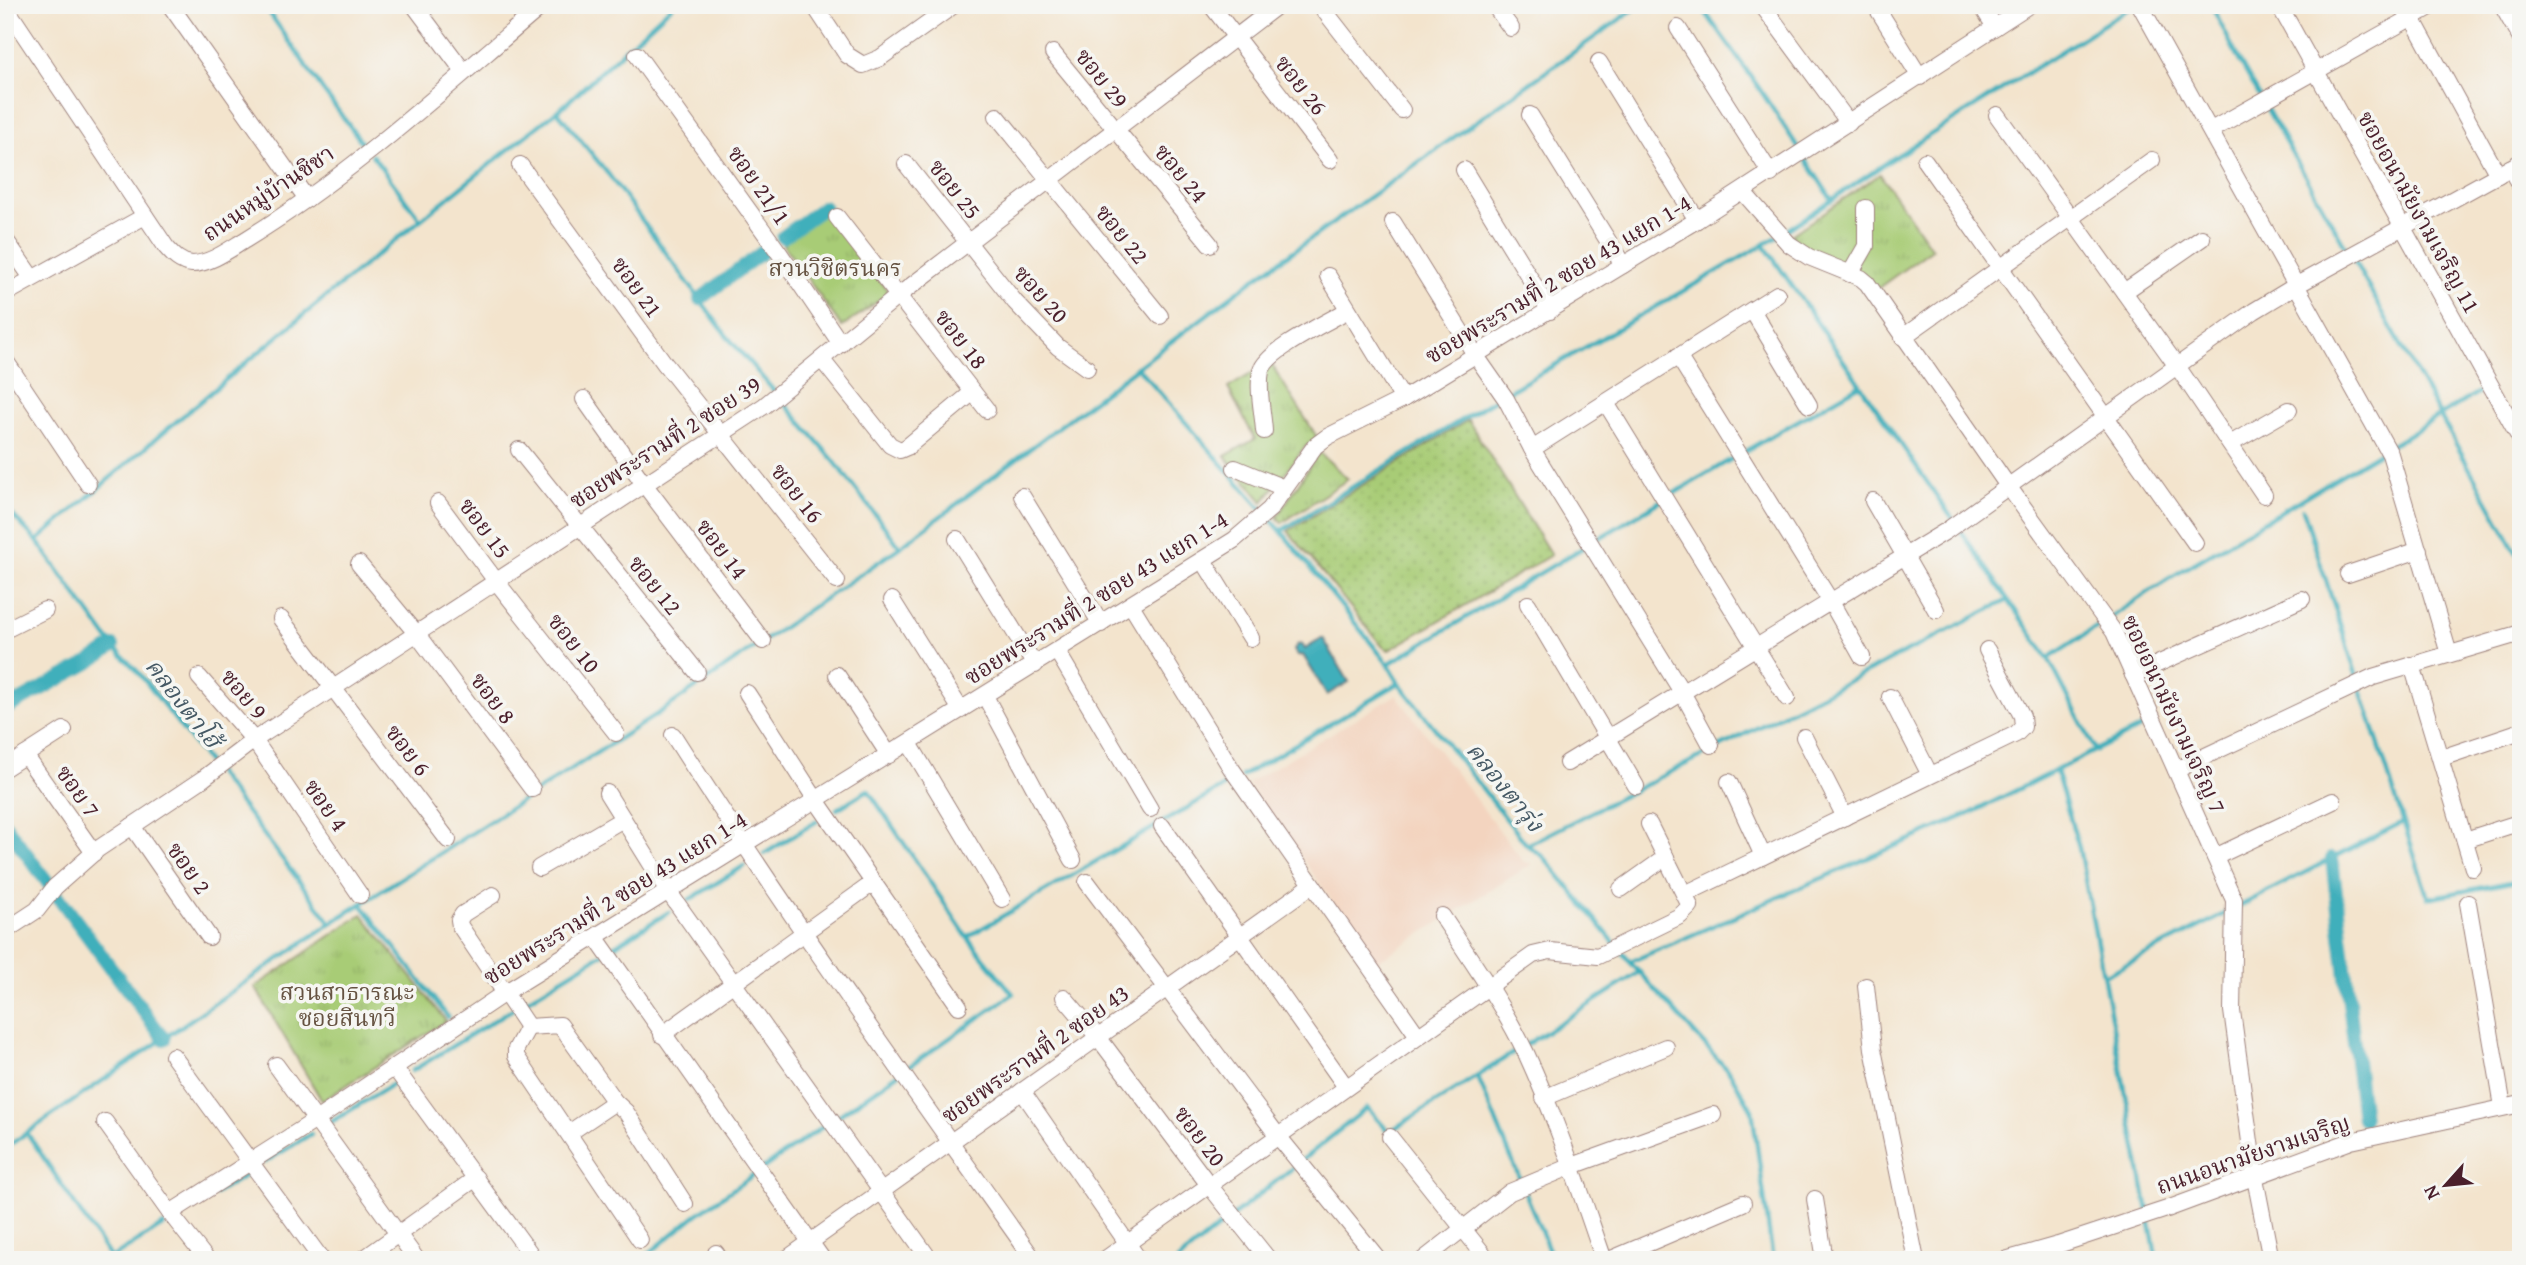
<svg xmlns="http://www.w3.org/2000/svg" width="2526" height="1265" font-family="'Gentium Book Plus','Noto Serif Thai',serif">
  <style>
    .built { fill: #f3d4bf }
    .grass { fill: url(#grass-dots); stroke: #797650; stroke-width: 2 }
    .park { fill: url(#park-tufts); stroke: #797650; stroke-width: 2 }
    .water { fill: #40afbb; stroke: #456773; stroke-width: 2 }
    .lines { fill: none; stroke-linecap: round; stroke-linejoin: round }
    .stream { stroke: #40afbb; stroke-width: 4.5 }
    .canal { stroke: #40afbb; stroke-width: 14 }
    .minor-casing { stroke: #9e827c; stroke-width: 18 }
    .minor { stroke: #fff; stroke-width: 16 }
    .labels { text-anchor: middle; stroke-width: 7; stroke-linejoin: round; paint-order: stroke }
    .street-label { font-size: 23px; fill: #4a1f2b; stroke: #f6f6f2 }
    .park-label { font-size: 23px; fill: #665342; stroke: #f6f6f2 }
    .water-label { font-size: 24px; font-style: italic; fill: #465965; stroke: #f6f6f2 }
  </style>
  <defs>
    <pattern id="grass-dots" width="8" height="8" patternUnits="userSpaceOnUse" patternTransform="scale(1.75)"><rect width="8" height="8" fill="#a8cc76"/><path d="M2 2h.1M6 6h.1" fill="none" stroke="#92af66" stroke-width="1.8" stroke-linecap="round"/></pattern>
    <pattern id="park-tufts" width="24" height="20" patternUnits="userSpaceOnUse" patternTransform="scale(1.75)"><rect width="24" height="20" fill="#a8cc76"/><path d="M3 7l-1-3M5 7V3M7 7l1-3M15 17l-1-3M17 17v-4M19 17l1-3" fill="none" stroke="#92af66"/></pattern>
  </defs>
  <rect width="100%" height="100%" fill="#f6f6f2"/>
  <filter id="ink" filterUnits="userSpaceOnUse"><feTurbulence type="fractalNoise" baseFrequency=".0143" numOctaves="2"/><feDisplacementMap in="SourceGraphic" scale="14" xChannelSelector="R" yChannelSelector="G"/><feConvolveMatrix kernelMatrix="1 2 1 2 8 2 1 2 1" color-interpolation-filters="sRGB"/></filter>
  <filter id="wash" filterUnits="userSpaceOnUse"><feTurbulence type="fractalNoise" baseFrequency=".00686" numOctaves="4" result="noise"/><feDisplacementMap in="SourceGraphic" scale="28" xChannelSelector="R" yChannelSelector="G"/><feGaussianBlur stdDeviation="1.57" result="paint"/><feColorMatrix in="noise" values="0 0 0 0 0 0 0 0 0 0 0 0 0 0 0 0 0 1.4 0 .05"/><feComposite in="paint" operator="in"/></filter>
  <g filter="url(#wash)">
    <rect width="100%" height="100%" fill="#f3e4cd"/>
    <path class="built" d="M1396,695L1523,861L1532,864L1376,962L1248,783Z"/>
    <path class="grass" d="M1468,420L1551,555L1389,650L1383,647L1288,531Z"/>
    <g class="park">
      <path d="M1880,174L1932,249L1870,294L1864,287L1810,262L1791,235Z"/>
      <path d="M829,209L889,293L842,327L782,243Z"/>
      <path d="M1270,362L1317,437L1304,448L1263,502L1225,456L1255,439L1228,388Z"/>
      <path d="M1319,452L1348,479L1282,523L1277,517Z"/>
      <path d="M362,914L446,1021L322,1101L255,987Z"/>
    </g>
    <path class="water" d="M1323,638L1349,682L1327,695L1303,655L1297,656L1294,650L1297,645L1302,644L1305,649Z"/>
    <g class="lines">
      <g class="stream">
        <path d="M264,5L322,89L366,148"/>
        <path d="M1700,5L1757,85L1799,149"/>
        <path d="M2211,5L2240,62L2348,251"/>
        <path d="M558,111L673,5"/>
        <path d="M372,155L420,219"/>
        <path d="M1804,157L1832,200"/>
        <path d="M1784,232L1889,161L2134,5"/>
        <path d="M1764,245L2048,658L2096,751"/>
        <path d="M2353,259L2521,561"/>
        <path d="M1137,367L1281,531L1388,664L1399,683L1527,845L1544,857L1630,962L1731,1074L1752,1110L1773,1260"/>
        <path d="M2390,446L2482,390"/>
        <path d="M1742,453L1860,385"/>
        <path d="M5,507L37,541L113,646L139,673L211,766"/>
        <path d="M2303,509L2428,898L2521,880"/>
        <path d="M1281,531L1494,400L1777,237"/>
        <path d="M37,541C207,393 380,250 557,111L609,175L726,335L834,461L900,547"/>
        <path d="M2110,618L2165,581L2383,450"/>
        <path d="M2049,658L2103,623"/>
        <path d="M1388,664L1735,457"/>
        <path d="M2056,771L2079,848L2148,1211"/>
        <path d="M217,773L331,923"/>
        <path d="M1242,776L1399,683"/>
        <path d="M1527,845L2008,600"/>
        <path d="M764,854L817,821"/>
        <path d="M689,900L744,866"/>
        <path d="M361,904L448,1017"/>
        <path d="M2238,907L2403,822"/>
        <path d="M967,937L1235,780"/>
        <path d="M609,949L669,912"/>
        <path d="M1630,962L1971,813L2144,726"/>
        <path d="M2104,976L2230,911"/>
        <path d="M412,1071L602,954"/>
        <path d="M1477,1075L1549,1250L1542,1260"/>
        <path d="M331,1122L393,1084"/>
        <path d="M27,1133L112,1260"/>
        <path d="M5,1148L331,923L659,713L900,547L1250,282L1640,5"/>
        <path d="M265,1162L311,1134"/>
        <path d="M215,1194L246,1175"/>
        <path d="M2149,1219L2157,1260"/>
        <path d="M1549,1250L1553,1260"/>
        <path d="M111,1258L164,1225"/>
        <path d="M641,1260L696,1215L1013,994L967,937L868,790L837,809"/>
        <path d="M1178,1260L1367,1108L1389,1132L1640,972"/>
      </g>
      <g class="canal">
        <path d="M783,237L824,207"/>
        <path d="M700,299L764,251"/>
        <path d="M5,709L90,662L113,646"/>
        <path d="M5,825L164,1039"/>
        <path d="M2332,859L2363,1119"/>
      </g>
    </g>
  </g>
  <g filter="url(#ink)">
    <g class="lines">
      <defs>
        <g id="minor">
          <path d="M170,5L307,199"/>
          <path d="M414,5L464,72"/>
          <path d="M814,5L847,55L863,65L880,58L954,5"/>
          <path d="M1211,5L1330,160"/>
          <path d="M1320,5L1402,110"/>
          <path d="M1494,5L1511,28"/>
          <path d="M1762,5L1849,123"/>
          <path d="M1875,5L1920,77"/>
          <path d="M1981,5L1995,27"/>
          <path d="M2140,5L2390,454L2449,654"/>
          <path d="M2279,5L2521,440"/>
          <path d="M2405,5L2498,175"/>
          <path d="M2502,5L2521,39"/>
          <path d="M5,6L166,247C173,255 180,263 192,264C210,264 230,249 245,240C353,174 447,86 543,5"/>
          <path d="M1678,28L1771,174"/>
          <path d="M1053,53L1210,244"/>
          <path d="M637,55L780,254L841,344"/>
          <path d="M1599,62L1697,220"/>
          <path d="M1530,115L1623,265"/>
          <path d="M1997,115L2177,366L2264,495"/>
          <path d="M997,116L1160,316"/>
          <path d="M2211,130L2434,5"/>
          <path d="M1925,161L2195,543"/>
          <path d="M906,164L1015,302L1058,347L1087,368"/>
          <path d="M520,165L665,364L837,581"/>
          <path d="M2510,168L2521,187"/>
          <path d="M1464,170L1550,311"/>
          <path d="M1743,192L1789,244L1809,257L1861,278L1867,283L2008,486L2114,632L2234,900L2232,1011L2255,1178L2271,1260"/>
          <path d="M837,217L987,410"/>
          <path d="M1393,222L1476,356L1506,399L1532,449L1777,294"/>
          <path d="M5,239L32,278"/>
          <path d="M1850,274L1866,246V208"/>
          <path d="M1328,276L1403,399"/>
          <path d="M2124,292L2202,238"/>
          <path d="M5,294L145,216"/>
          <path d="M1752,310L1809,405"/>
          <path d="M1903,337L2152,160"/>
          <path d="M1678,356L1831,602L1862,657"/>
          <path d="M5,360L88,484"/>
          <path d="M822,360L890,445L900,450L907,447L973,392"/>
          <path d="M584,399L644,484L763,641"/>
          <path d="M1606,403L1787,698"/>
          <path d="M1264,431C1263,413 1257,389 1261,371C1267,350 1328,322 1348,310"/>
          <path d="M2230,444L2289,410"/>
          <path d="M1532,449L1682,692L1711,745"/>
          <path d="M519,450L697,672"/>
          <path d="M1235,468L1284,488"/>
          <path d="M1022,496L1101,624"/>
          <path d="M1873,501L1936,610"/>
          <path d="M438,503L496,581L616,733"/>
          <path d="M957,539L1035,665"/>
          <path d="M1203,560L1251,638"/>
          <path d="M359,564L416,633L532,789"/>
          <path d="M2348,574L2419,550"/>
          <path d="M892,600L961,710"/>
          <path d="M1528,604L1636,786"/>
          <path d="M1131,605L1231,768L1418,1036"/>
          <path d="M281,619L448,840"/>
          <path d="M5,630L45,610"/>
          <path d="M1057,651L1150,809"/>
          <path d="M2412,665L2473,868"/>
          <path d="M837,675L889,755"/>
          <path d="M2133,675L2302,599"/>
          <path d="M199,677L254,740L360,895"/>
          <path d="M747,693L816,800L959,1006"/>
          <path d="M985,696L1073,860"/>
          <path d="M1890,697L1930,775"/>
          <path d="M673,735C787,914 911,1086 1034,1260"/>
          <path d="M1804,737L1845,817"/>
          <path d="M909,743L1002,899"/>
          <path d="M25,755L94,853"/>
          <path d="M2441,758L2521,731"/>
          <path d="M1567,763L1946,531L2254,311L2297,285L2521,162"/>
          <path d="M5,768L64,730"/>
          <path d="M2176,770L2373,677L2521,633"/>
          <path d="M1729,782L1763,856"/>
          <path d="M607,793L668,891L930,1260"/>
          <path d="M132,826L209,937"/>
          <path d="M1162,826L1346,1087"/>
          <path d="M2465,840L2521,822"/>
          <path d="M2215,857L2333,801"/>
          <path d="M539,868L623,819"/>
          <path d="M1087,882L1278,1136L1379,1260"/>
          <path d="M1621,889L1666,857"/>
          <path d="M1685,894L2016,734L2023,727L2022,716L1987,650"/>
          <path d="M493,895L463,914L459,920L460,926L528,1027L560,1025L615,1102L626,1112L685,1204"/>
          <path d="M2468,903L2503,1107"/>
          <path d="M1442,916C1471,960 1503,1005 1526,1053C1557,1120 1580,1191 1604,1260"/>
          <path d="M5,931L37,910L55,887L98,849L204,778L254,740L764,406L898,296L1278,5"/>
          <path d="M596,938L823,1260"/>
          <path d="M1866,986L1873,1049L1916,1260"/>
          <path d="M1064,997L1098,1037L1209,1185L1269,1260"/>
          <path d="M528,1027L516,1049V1056L640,1240"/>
          <path d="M662,1035L873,883"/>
          <path d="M173,1056L322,1260"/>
          <path d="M276,1065L417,1260"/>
          <path d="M394,1067L535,1260"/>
          <path d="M1022,1091L1139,1260"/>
          <path d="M1544,1098L1666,1047"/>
          <path d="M105,1122L170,1213L207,1260"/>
          <path d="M569,1133L615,1102"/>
          <path d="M1390,1137L1488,1260"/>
          <path d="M1815,1199L1825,1260"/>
          <path d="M170,1213L316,1120L506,992L1234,540L1270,509L1315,446L1327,437L1403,399L1697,220L2029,5"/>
          <path d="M716,1253L720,1260"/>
          <path d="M362,1260L476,1178"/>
          <path d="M785,1260L1312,885"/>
          <path d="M1104,1260L1533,955L1550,951L1598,956L1680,916L1690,906L1649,824"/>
          <path d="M1423,1260L1510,1192L1572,1166L1713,1115"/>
          <path d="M1609,1260L1743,1203"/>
          <path d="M2005,1260L2058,1245L2167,1209L2351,1141L2521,1104"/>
        </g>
      </defs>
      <use href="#minor" class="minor-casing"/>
      <use href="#minor" class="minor"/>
    </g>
  </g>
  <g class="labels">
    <g class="street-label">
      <text transform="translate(1102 78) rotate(51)" y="8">ซอย 29</text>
      <text transform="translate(1301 85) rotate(52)" y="8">ซอย 26</text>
      <text transform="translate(1181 173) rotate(50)" y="8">ซอย 24</text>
      <text transform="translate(759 185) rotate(55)" y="8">ซอย 21/1</text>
      <text transform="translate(955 189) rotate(52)" y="8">ซอย 25</text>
      <text transform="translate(268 193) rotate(-34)" y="8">ถนนหมู่บ้านชิชา</text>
      <text transform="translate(2419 212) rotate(61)" y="8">ซอยอนามัยงามเจริญ 11</text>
      <text transform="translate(1122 234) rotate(51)" y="8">ซอย 22</text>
      <text transform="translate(1558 279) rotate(-31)" y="8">ซอยพระรามที่ 2 ซอย 43 แยก 1-4</text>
      <text transform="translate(637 287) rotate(54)" y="8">ซอย 21</text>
      <text transform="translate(1041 294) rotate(48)" y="8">ซอย 20</text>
      <text transform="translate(961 339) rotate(52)" y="8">ซอย 18</text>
      <text transform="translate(665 442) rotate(-33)" y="8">ซอยพระรามที่ 2 ซอย 39</text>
      <text transform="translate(797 493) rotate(52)" y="8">ซอย 16</text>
      <text transform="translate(485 528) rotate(53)" y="8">ซอย 15</text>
      <text transform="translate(722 549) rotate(53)" y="8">ซอย 14</text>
      <text transform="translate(655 585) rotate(51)" y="8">ซอย 12</text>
      <text transform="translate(1096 598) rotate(-32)" y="8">ซอยพระรามที่ 2 ซอย 43 แยก 1-4</text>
      <text transform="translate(574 643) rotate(52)" y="8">ซอย 10</text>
      <text transform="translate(244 694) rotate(50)" y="8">ซอย 9</text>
      <text transform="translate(493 698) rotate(53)" y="8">ซอย 8</text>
      <text transform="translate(2174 714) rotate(65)" y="8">ซอยอนามัยงามเจริญ 7</text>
      <text transform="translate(408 750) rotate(53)" y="8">ซอย 6</text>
      <text transform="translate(78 791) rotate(55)" y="8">ซอย 7</text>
      <text transform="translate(326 805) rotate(55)" y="8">ซอย 4</text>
      <text transform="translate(189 868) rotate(55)" y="8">ซอย 2</text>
      <text transform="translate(615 898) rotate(-32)" y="8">ซอยพระรามที่ 2 ซอย 43 แยก 1-4</text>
      <text transform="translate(1035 1054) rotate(-35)" y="8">ซอยพระรามที่ 2 ซอย 43</text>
      <text transform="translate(1200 1136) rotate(53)" y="8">ซอย 20</text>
      <text transform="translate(2253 1154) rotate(-19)" y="8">ถนนอนามัยงามเจริญ</text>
    </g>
    <g class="park-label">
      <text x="835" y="276">สวนวิชิตรนคร</text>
      <text x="347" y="1000">สวนสาธารณะ<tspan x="347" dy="26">ซอยสินทวี</tspan></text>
    </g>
    <g class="water-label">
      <text transform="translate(183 703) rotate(52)" y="8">คลองตาโฮ้</text>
      <text transform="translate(1505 787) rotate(51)" y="8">คลองตารุ่ง</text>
    </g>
  </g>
  <rect width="2526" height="1265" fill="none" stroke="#f6f6f2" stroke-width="28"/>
  <g transform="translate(2446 1185) rotate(243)" stroke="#f6f6f2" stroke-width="5" paint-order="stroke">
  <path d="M0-5L12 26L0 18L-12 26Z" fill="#4a1f2b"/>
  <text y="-10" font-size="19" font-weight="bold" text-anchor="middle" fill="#4a1f2b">N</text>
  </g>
</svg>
